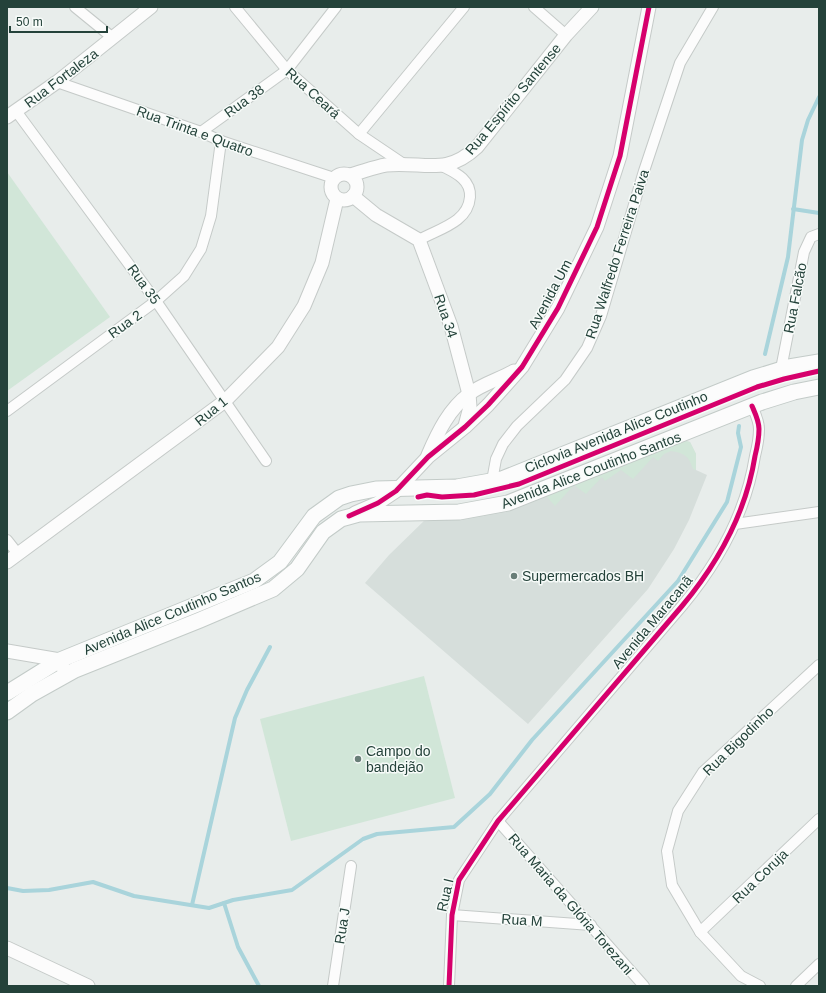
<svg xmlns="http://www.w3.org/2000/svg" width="826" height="993" font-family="Helvetica,sans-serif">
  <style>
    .built { fill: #d6dedb }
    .green { fill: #d1e6d8 }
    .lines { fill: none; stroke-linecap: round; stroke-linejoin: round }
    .stream { stroke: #a9d4db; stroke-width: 4 }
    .minor-casing { stroke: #c5cac8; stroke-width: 12 }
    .tertiary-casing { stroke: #c5cac8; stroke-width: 15 }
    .secondary-casing { stroke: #c3cbc8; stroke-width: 17 }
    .minor { stroke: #fcfcfc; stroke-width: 10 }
    .tertiary { stroke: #fcfcfc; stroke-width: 13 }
    .secondary { stroke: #fcfcfc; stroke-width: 15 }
    .cycleway-casing { stroke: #f7fbf9; stroke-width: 8 }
    .cycleway { stroke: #d6006c; stroke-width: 5 }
    .poi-dot { fill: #697e78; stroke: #f7fbf9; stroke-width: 1.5 }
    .labels { text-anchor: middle; stroke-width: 3; stroke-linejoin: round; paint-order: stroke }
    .street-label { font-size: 14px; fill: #24423a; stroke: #f7fbf9 }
    .poi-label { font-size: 14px; fill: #24423a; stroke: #f7fbf9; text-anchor: start }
  </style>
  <rect width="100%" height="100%" fill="#e8edeb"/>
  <path class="built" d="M686,441L690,442L696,454V470L707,475L689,520L674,549L648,589L528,724L365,583L389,555L427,518L535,495Z"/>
  <g class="green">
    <path d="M7,172L110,317L7,391Z"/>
    <path d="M686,441L690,442L696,454V470L693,469C689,456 684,453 671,451L664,454L658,461L653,457L633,479L621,470L605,481L602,477L586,494L574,485L555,506L546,496Z"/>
    <path d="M424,676L455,798L291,841L260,719Z"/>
  </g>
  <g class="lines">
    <g class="stream">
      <path d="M793,209L819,213"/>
      <path d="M765,354L788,257L802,140L808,120L819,97"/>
      <path d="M7,888L23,891L49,890L93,882L134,896L209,908L233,900L292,890L363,839L377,834L454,827L490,794L532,740L678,581L727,502L741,447L738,433L739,426"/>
      <path d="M224,903L238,947L259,986"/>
      <path d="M192,905L235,718L247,690L270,647"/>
    </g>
    <defs>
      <g id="minor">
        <path d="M75,7L113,38"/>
        <path d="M235,7L287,70L359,134L405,165"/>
        <path d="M534,7L566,35"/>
        <path d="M57,82L201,132L221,141L334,178"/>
        <path d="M16,111L156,301L266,461"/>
        <path d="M201,132L287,70L336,7"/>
        <path d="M359,134L464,7"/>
        <path d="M419,240C438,229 468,223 470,197C471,180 456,173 444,167"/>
        <path d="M781,369L804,252L811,237L819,234"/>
        <path d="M7,411L156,301L184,276L201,249L211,216L221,141"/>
        <path d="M492,481L496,459L503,444L517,426L565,380L587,348L601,316L644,171L680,63L713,7"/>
        <path d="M735,524L819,512"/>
        <path d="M7,540L18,554"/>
        <path d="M498,821L644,986"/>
        <path d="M452,915L591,925"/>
        <path d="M700,932L819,819"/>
        <path d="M333,986L351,866"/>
        <path d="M449,986L452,915L459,880L498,821L682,606C718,563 746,513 755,456C757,448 759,438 759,429C759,421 755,413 752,406"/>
        <path d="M760,986L741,976L700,932L672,885L667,851L678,811L703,772L819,665"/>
        <path d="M796,986L819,964"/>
      </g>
      <g id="tertiary">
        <path d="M7,117L57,82L151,7"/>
        <circle cx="344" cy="187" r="13"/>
        <path d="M350,175C362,172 374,167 386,165C424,161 445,177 477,147L566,35L592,7"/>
        <path d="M353,196L376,215L419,240L451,326L469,394L470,407L465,426"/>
        <path d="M428,455C438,432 449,409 469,394C482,384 500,379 514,371"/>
        <path d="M355,513L378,503L396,491L428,457L465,427L488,405L522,367L558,308L597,227L620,156L649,7"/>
        <path d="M7,562L225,401L278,347L304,306L322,263L337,199"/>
        <path d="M7,651L60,660L66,675"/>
        <path d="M7,948L88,986"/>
      </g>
      <g id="secondary">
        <path d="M7,693L60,660L254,581L280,562L314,516L339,498L351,494L376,489L457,487L502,479L753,378L789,367L819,362"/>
        <path d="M7,712L32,694L75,670L200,620L273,589L297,569L323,532L341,519L359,514L459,512L508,503L762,402L794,392L819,387"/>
      </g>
    </defs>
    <use href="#minor" class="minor-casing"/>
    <use href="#tertiary" class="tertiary-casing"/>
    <use href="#secondary" class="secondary-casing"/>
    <use href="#minor" class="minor"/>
    <use href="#tertiary" class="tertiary"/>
    <use href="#secondary" class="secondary"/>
    <defs>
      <g id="cycleway">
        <path d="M418,497L427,495L442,497L474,495L519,484L757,387L784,379L819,371"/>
        <path d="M349,516L378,503L396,491L428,457L465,427L488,405L522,367L558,308L597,227L620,156L649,7"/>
        <path d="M449,986L452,915L459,880L498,821L682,606C718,563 746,513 755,456C757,448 759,438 759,429C759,421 755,413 752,406"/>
      </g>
    </defs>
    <use href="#cycleway" class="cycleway-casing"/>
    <use href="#cycleway" class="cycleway"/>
  </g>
  <g class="poi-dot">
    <circle cx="514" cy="576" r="4"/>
    <circle cx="358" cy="759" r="4"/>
  </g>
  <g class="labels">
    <g class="street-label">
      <text transform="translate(61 78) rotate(-37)" y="5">Rua Fortaleza</text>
      <text transform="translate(313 93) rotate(42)" y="5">Rua Ceará</text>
      <text transform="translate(513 99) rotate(-50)" y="5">Rua Espírito Santense</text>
      <text transform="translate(244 101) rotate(-36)" y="5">Rua 38</text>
      <text transform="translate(195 131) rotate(20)" y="5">Rua Trinta e Quatro</text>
      <text transform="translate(617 254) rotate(-72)" y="5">Rua Walfredo Ferreira Paiva</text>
      <text transform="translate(144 284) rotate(54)" y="5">Rua 35</text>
      <text transform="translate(550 294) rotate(-62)" y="5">Avenida Um</text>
      <text transform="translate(795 298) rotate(-79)" y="5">Rua Falcão</text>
      <text transform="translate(446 316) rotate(71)" y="5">Rua 34</text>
      <text transform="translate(125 324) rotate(-36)" y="5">Rua 2</text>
      <text transform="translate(211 411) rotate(-39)" y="5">Rua 1</text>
      <text transform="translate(616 432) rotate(-22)" y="5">Ciclovia Avenida Alice Coutinho</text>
      <text transform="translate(591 470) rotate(-21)" y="5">Avenida Alice Coutinho Santos</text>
      <text transform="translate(172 613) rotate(-23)" y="5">Avenida Alice Coutinho Santos</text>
      <text transform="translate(652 622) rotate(-50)" y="5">Avenida Maracanã</text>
      <text transform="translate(738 741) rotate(-44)" y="5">Rua Bigodinho</text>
      <text transform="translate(760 876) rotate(-44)" y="5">Rua Coruja</text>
      <text transform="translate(445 895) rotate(-77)" y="5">Rua I</text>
      <text transform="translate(571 904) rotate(49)" y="5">Rua Maria da Glória Torezani</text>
      <text transform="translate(522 920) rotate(4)" y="5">Rua M</text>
      <text transform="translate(342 926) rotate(-81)" y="5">Rua J</text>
    </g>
    <g class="poi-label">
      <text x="522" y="581">Supermercados BH</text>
      <text x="366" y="756">Campo do<tspan x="366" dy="16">bandejão</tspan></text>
    </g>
  </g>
  <rect width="826" height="993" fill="none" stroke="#24423a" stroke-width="16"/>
  <path d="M10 26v6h97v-6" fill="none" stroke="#24423a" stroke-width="2"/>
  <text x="16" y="26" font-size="12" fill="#24423a" stroke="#f7fbf9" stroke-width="3" paint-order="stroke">50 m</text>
</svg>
